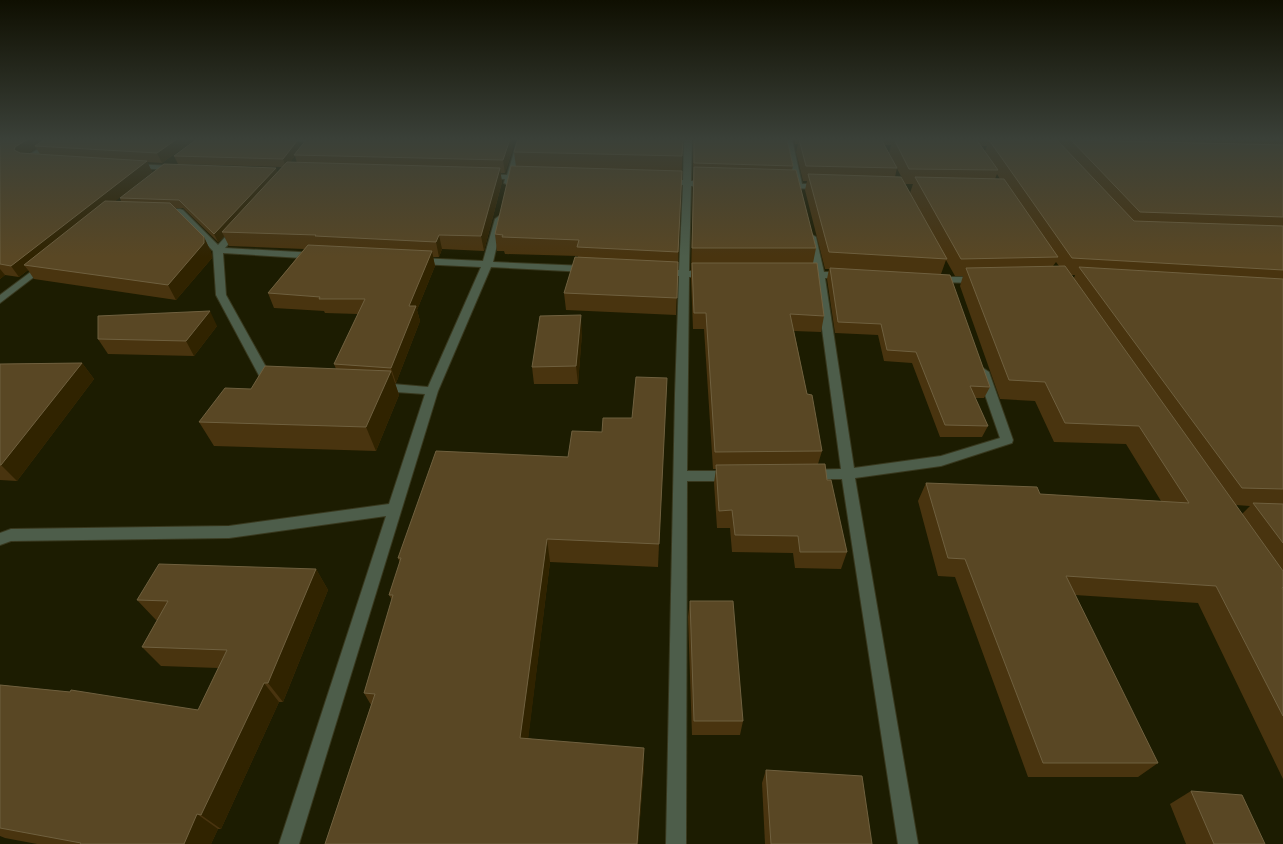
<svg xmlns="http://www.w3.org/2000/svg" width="1283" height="844" font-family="Figtree,sans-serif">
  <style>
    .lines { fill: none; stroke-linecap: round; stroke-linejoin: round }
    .minor-casing { stroke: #38381e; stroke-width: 2 }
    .minor { fill: #4d5d4a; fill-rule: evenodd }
    .wall { fill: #49340f; fill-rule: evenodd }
    .shaded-wall { fill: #302300 }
    .building { fill: #594724; stroke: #6f603f }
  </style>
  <rect width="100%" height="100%" fill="#1c1c01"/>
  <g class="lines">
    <defs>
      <g id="minor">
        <path d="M54,139H64L33,158L34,162L22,159Z"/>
        <path d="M242,139H327L328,140L324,142L246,141Z"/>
        <path d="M518,139H526L515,175L529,176V180H513L511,185H508L504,183L505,179L481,178L480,176L484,174L507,175Z"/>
        <path d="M684,139H692L691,181H708L712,184L708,187L691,186L689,271H709L714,274L709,277H689L687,471H731L736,472L738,476L736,480L731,481H687L686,844H666L675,394L679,276H661L656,273L661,270H679L683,185L666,184L662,182L666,180H683Z"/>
        <path d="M784,139H792L802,184H823L827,187L826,189L780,188V184H793Z"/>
        <path d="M131,164L176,166L180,168L176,170L134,168L130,166Z"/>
        <path d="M180,209L183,210L218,245L235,226H241V230L225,248L317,253L322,256L317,259L223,253L226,295L271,376L278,377L280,380L278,383H263L216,295L213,251L178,215H163L159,212L163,209Z"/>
        <path d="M499,216L503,219L493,262L586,266L591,269L586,272L491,267L438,391L299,844H279L386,516L229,538L11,541L0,545V533L11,529L229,526L389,504L425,394L381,391L375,387L381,383L428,387L481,267L419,264L414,261L419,258L483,261L495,219Z"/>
        <path d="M811,234L816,237L824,272H844L849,275L844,278H825L854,468L941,456L1000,438L977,372L983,368L989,372L1013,440L1012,443L941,466L855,478L918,844H898L842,479H811L806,478L804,474L806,470L841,469L815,277H801L796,274L801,271H814L806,237Z"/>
        <path d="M44,262L47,263V267L0,303V295Z"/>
        <path d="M936,277H978L983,280L978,283L932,282V278Z"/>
      </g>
    </defs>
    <use href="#minor" class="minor-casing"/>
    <use href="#minor" class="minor"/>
  </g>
  <g class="wall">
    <path d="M0,139L190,141L191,142L162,163L147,162L152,172L115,201H121L120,198L278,172L282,167L178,164L174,156L297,141L300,148H513L505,173H500L502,182L484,251L442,249L439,257H433L435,266L417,310L420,321L396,383H395L399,395L376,451L214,446L199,422L251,389L336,369L334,364L358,314L325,313L324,311L274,308L268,293L304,249L229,246L224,236L218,242L183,208H175L204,237L211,252L212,258L176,300L34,279L28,270L19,277L5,275L0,279ZM36,148L40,154L28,153ZM295,156L297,163L290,162Z"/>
    <path d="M683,139L676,315L566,310L564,293L578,256L505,254L504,251H497L495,234L516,167L514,152Z"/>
    <path d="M693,139H787L793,166L792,170L816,248L813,263L824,316L821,332L794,331L807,394L822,451L818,464L827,480L847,552L841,569L795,568L793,553L732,552L730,528H717L714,483L716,469H713L704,329H693L691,279L693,178Z"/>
    <path d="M794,139H1049L1048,140H1052V139H1283V779L1198,603L1075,595L1158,763L1138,777H1028L955,577L938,576L918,501L926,483L1040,494L1161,501L1126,444L1054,442L1035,401L1000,399L960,286L963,276H955L946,260L941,274L990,387L984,398H975L988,426L982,437H940L912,363L884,361L878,335L835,333L827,279L829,269H825L805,190L807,181H803L796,152L798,144H795ZM884,145H891L889,153L905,184H913L910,193L895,177L897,168ZM981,146H987L985,151ZM997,174L1000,179H995ZM1056,262L1059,266H1053ZM1071,275H1075L1074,278ZM1236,505L1250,506L1242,514Z"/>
    <path d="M217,326L194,356L108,354L98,339Z"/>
    <path d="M582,333L578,384H534L532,367Z"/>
    <path d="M82,363L94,379L17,481L0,480V364Z"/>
    <path d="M667,378L658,567L550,562L528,738L644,766L638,844H325L371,705L364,693L392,600L389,595L400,563L398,558L568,457L602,432L632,418Z"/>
    <path d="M316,569L328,590L283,702H279L221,829H218L211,844H37L5,838L0,836V685L70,692L198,710L218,668L161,666L142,647L157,620H156L137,600Z"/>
    <path d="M690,601L743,721L740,735H692L688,617Z"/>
    <path d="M766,770L872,844H765L762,783Z"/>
    <path d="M1191,791L1265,844H1186L1170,804Z"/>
  </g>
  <g class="shaded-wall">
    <path d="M28,139H50L35,146L36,148L21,157L14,150L15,147Z"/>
    <path d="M177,139H192L190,141L191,142L162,163L157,153Z"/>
    <path d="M510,139H512L513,148L505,173L503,160Z"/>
    <path d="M297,141L300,149L294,155L295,156L286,167L283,159Z"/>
    <path d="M147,161L152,172L34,266L24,265L28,270L19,277L11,266Z"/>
    <path d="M276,168L279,176L222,232L224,236L218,242L214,234Z"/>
    <path d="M500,168L502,182L484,251L481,236Z"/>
    <path d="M439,235L442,249L439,257L436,242Z"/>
    <path d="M204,237L211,252L212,258L176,300L168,285Z"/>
    <path d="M432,251L435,266L417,310L420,321L396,383L391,368L409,306Z"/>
    <path d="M0,269L5,275L0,279Z"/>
    <path d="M210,311L217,326L194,356L186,341Z"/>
    <path d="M581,315L582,333L578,384L576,366Z"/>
    <path d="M82,363L94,379L17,481L1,465Z"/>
    <path d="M391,371L399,395L376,451L366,427Z"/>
    <path d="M667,378L666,402L658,567L659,544Z"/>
    <path d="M547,539L550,562L526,757L520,738Z"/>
    <path d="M316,569L328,590L283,702L268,683Z"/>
    <path d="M264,683L279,702L221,829L201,815Z"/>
    <path d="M644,748V766L638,844H637Z"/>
    <path d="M197,814L218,829L211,844H184Z"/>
  </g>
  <g class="building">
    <path d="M0,139H28L15,147L14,150L20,153L147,161L11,266L0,264Z"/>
    <path d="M45,139H177L157,153L35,146Z"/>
    <path d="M197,139H279L297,141L283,159L174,156Z"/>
    <path d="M307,139H510L503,160L294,155Z"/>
    <path d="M518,139H683L682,156L514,152Z"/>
    <path d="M694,139H787L793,166L694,163Z"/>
    <path d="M799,139H881L897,168L806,166Z"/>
    <path d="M894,139H976L998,170L909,169Z"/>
    <path d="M989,140H1057L1134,221L1283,226V270L1072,258Z"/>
    <path d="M1071,140L1283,145V217L1140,212Z"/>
    <path d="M287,162L500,168L481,236L439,235L436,242L315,236L316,235L222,232Z"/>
    <path d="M164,164L276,168L214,234L179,200L120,198Z"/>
    <path d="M511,166L682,171L678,252L577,247L579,240L502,237L503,235L495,234Z"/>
    <path d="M694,167L796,170L816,248H692Z"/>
    <path d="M808,174L901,177L947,259L829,252Z"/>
    <path d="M915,177L1004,179L1058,257L961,259Z"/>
    <path d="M105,201L170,203L204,237V243L168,285L24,265Z"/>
    <path d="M308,245L432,251L409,306H416L391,368L334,364L365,299H319L320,297L268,293Z"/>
    <path d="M575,257L678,262L677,298L564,293Z"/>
    <path d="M692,263H817L824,316L790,314L807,394L812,395L822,451L715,452L706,313H694Z"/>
    <path d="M1065,266L1283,571V587L1282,588L1283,590V716L1216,586L1066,576L1158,763H1043L965,559L948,558L926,483L1037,487L1040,494L1189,503L1139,426L1065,423L1045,382L1009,380L966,268Z"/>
    <path d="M1079,267L1283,279V489L1242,488Z"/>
    <path d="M830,268L950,275L990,387L970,386L988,426L945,425L916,352L887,350L881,324L838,322Z"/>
    <path d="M210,311L186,341L98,339V316Z"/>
    <path d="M581,315L576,366L532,367L540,316Z"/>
    <path d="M82,363L1,465H0V364Z"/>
    <path d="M265,366L391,371L366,427L199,422L225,388L251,389Z"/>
    <path d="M636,377L667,378L659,544L547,539L520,738L644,748L637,844H325L375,694L364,693L393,595H389L401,558H398L436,451L568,457L572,431L602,432L603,418H632Z"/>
    <path d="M825,464L827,480H831L847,552H800L798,536L735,535L732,510L719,511L716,465Z"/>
    <path d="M1253,503L1283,504V543Z"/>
    <path d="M159,564L316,569L268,683H264L201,815L197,814L184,844H80L81,843L0,828V685L70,692L71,690L198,710L227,650L142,647L168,601L137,600Z"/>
    <path d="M690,601H733L743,721H694Z"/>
    <path d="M766,770L862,776L872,844H771Z"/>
    <path d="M1191,791L1242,795L1265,844H1214Z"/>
  </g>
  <linearGradient id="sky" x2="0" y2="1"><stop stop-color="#0f0f01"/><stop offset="0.54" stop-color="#3a4038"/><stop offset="1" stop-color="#3a4038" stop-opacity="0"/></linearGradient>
  <rect width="1283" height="257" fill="url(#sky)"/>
</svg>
